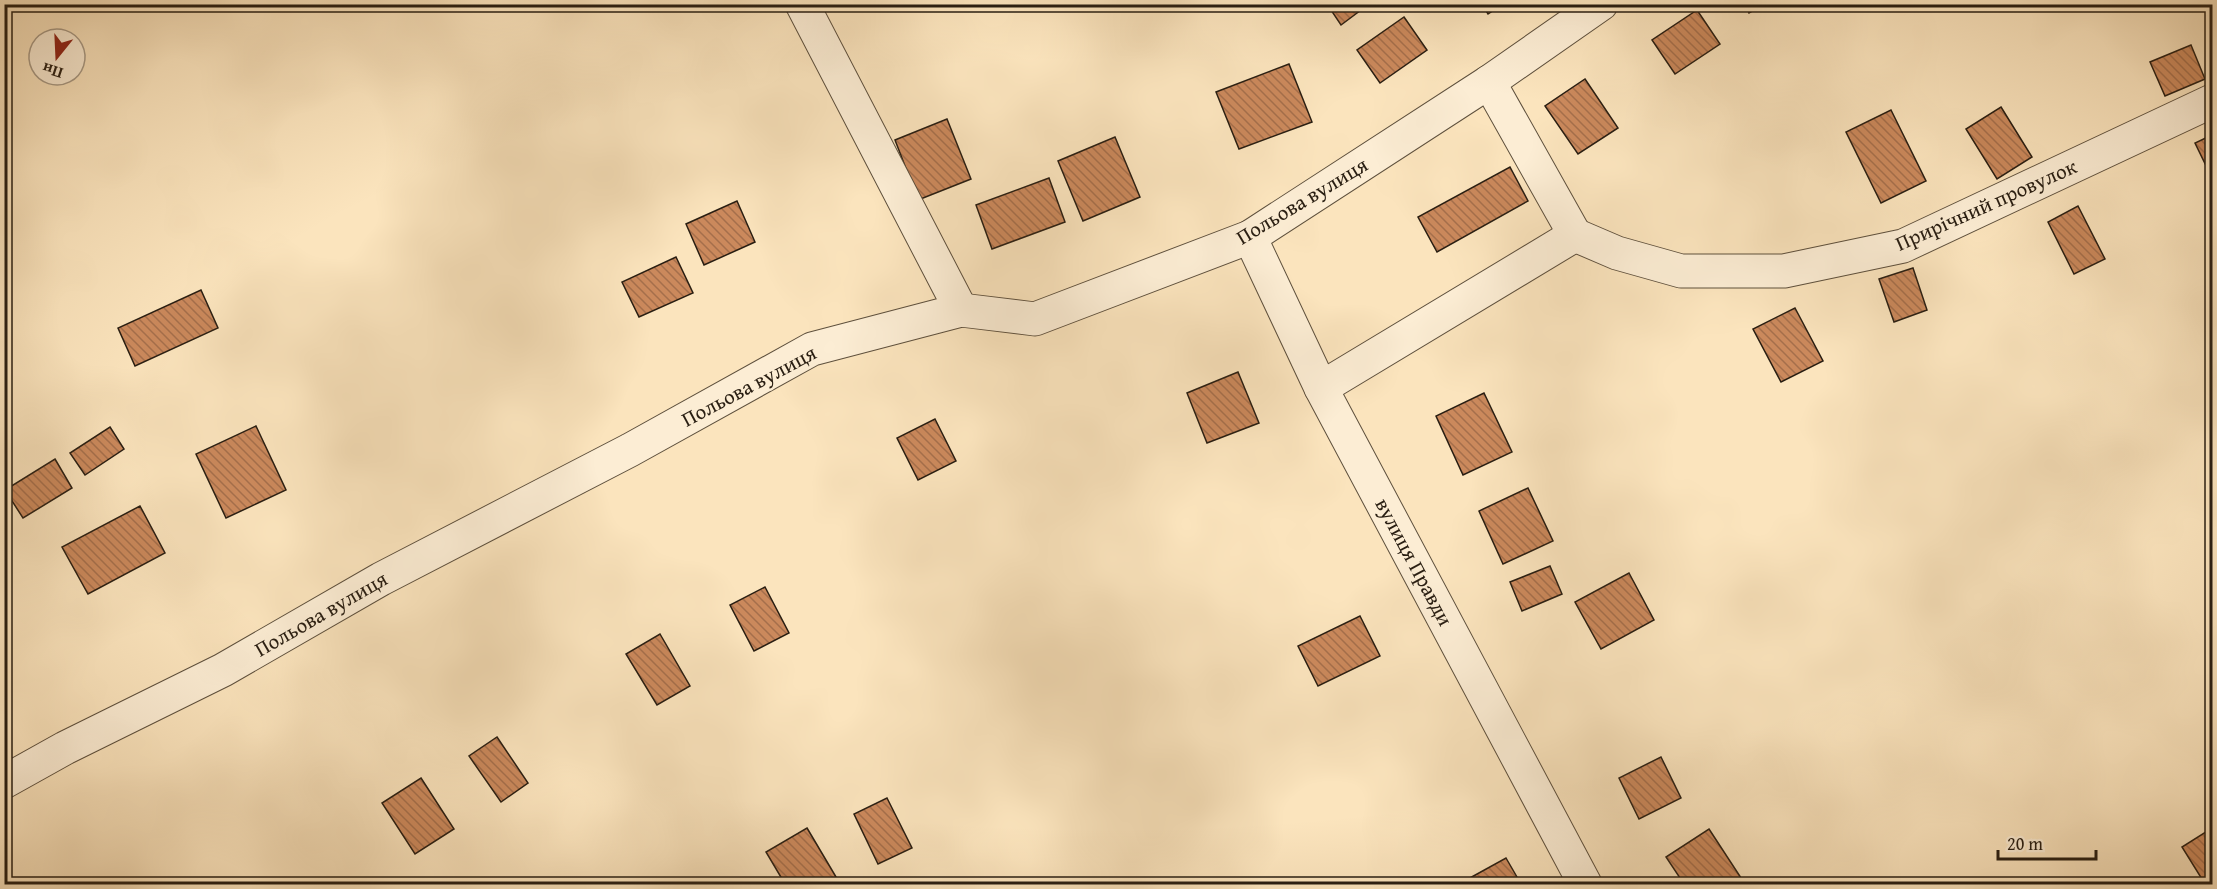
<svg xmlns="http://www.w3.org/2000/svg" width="2217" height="889" font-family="'Gentium Book Plus',serif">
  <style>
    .building { fill: url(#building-back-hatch); stroke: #291e12; stroke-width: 1.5 }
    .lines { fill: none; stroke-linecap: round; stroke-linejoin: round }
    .minor-casing { stroke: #5e503d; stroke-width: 35 }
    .tertiary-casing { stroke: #5e503d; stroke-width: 35 }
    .minor { stroke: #fcedd4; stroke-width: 33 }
    .tertiary { stroke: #fcedd4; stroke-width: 33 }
    .labels { text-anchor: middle; stroke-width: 4.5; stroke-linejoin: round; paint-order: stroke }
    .street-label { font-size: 21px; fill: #291e12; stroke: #fcedd4 }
  </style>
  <defs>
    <pattern id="building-back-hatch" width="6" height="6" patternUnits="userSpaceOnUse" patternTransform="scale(1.5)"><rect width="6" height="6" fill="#cb895c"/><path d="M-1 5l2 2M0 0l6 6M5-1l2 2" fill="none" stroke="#a56f4b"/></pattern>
  </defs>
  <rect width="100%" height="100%" fill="#fbe4bd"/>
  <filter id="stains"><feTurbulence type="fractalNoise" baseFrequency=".00333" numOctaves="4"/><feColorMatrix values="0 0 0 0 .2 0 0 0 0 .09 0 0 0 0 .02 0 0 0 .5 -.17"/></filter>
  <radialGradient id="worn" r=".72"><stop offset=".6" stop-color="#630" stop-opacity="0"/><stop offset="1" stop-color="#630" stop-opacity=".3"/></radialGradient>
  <g class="building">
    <path d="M1327,4H1369L1341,25Z"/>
    <path d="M1482,4H1503L1488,14Z"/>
    <path d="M1745,4H1765L1749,13Z"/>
    <path d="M1697,10L1720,44L1675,74L1652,40Z"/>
    <path d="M1404,17L1427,50L1380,83L1357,50Z"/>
    <path d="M2191,45L2205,79L2165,96L2150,62Z"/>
    <path d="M1289,64L1312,122L1239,149L1216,92Z"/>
    <path d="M1585,79L1618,128L1578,154L1545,106Z"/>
    <path d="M2001,107L2032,157L1997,179L1966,129Z"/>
    <path d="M1891,110L1926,181L1881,203L1846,132Z"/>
    <path d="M947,119L971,179L918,200L895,140Z"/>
    <path d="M2212,135V178L2195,143Z"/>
    <path d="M1115,137L1140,197L1083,221L1058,161Z"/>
    <path d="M1510,167L1528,201L1437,252L1418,217Z"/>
    <path d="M1049,178L1065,222L992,249L976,205Z"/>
    <path d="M737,201L755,242L704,265L686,224Z"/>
    <path d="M2078,206L2105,259L2074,274L2048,222Z"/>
    <path d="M676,257L693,293L639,317L622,282Z"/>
    <path d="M1913,268L1927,310L1894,322L1879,279Z"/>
    <path d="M201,290L218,328L135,366L118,328Z"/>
    <path d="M1795,308L1823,361L1781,382L1753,329Z"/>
    <path d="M1238,372L1259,423L1207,443L1187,393Z"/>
    <path d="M1484,393L1512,452L1463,475L1436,416Z"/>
    <path d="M935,419L956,461L918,480L897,438Z"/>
    <path d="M256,426L286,490L226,518L196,454Z"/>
    <path d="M110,427L124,449L85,475L70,453Z"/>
    <path d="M55,459L72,488L23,518L5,490Z"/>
    <path d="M1528,488L1553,541L1503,564L1479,511Z"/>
    <path d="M140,506L165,553L88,594L62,547Z"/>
    <path d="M1550,566L1562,594L1522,611L1510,582Z"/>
    <path d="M1629,573L1654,620L1601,649L1575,602Z"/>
    <path d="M765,587L789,633L754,651L730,605Z"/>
    <path d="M1360,616L1380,656L1318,686L1298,646Z"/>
    <path d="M660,634L690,686L657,705L626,654Z"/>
    <path d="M497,737L528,783L501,802L469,756Z"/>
    <path d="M1661,757L1681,798L1639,819L1619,778Z"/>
    <path d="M421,778L454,829L415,854L382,803Z"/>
    <path d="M887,798L912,848L878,864L854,814Z"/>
    <path d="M807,828L839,882L835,884H785L766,852Z"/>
    <path d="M2212,828V884H2205L2182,847Z"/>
    <path d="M1709,829L1745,884H1684L1666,857Z"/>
    <path d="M1506,858L1521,884H1459Z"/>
  </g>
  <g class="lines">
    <defs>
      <g id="minor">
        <path d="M802,4L961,310"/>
        <path d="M1489,82L1575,235"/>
        <path d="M1575,235L1617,253L1681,271H1784L1903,246L2212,101"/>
        <path d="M1321,388L1575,235"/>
        <path d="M4,782L65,748L223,670L381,579L630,450L812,349L961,310L1035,319L1250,237"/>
      </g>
      <path id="tertiary" d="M1585,884L1321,388L1250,237L1489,82L1601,4"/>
    </defs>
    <use href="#minor" class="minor-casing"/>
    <use href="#tertiary" class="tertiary-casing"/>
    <use href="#minor" class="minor"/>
    <use href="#tertiary" class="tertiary"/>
  </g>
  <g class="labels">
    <g class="street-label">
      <text transform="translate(1302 201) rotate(-31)" y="7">Польова вулиця</text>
      <text transform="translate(1986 205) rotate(-24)" y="7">Прирічний провулок</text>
      <text transform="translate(749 386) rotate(-28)" y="7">Польова вулиця</text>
      <text transform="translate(1414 562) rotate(62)" y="7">вулиця Правди</text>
      <text transform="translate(321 614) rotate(-30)" y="7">Польова вулиця</text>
    </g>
  </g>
  <rect width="2217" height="889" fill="none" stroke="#fbe4bd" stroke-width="24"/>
  <rect x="6" y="6" width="2205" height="877" fill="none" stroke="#291e12" stroke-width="3"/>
  <rect x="12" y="12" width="2193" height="865" fill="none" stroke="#291e12" stroke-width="1.5"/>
  <g transform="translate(57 57) rotate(198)"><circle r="28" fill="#fcedd4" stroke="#a89a86" stroke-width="1.5"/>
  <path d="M0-4.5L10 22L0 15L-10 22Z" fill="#8f2418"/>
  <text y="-9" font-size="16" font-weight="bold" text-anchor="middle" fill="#291e12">Пн</text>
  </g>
  <path d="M1998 850v9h98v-9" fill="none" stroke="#291e12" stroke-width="3"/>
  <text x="2007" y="850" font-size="18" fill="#291e12" stroke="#fcedd4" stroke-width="4.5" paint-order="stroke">20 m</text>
  <rect width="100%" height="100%" filter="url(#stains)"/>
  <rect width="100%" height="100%" fill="url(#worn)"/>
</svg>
